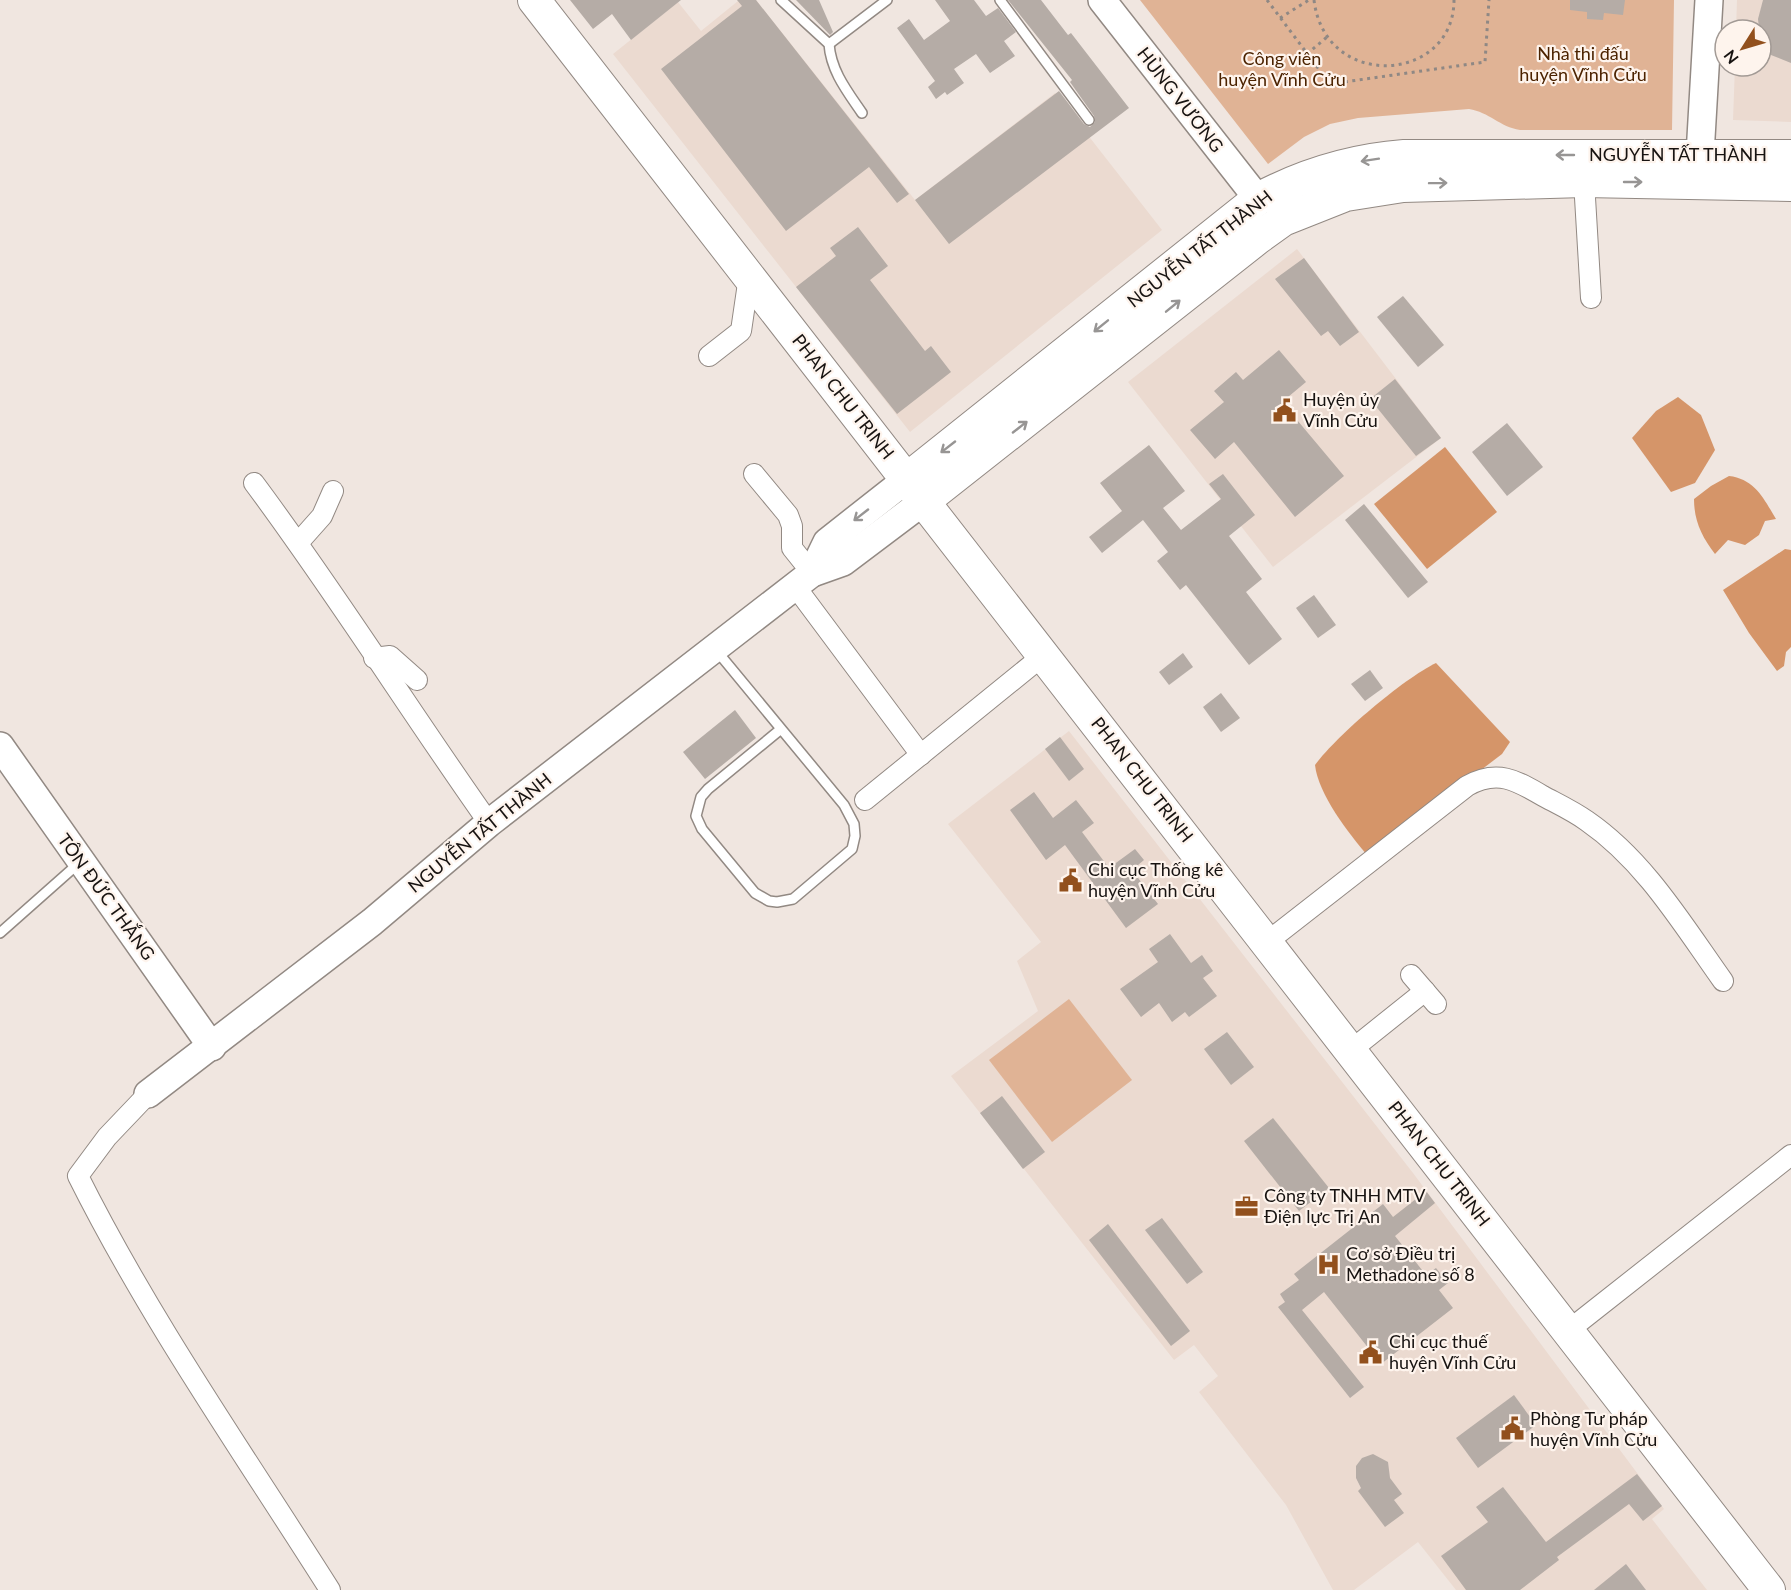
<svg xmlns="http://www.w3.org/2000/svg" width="1791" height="1590" font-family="Lato,sans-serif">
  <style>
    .built { fill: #ebdad0 }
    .green { fill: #e0b395 }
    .water { fill: #d59569 }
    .building { fill: #b5aca6 }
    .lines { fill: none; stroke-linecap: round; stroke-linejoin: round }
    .lane-casing { stroke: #928983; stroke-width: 12 }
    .street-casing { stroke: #928983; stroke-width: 22 }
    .secondary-casing { stroke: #928983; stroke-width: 30 }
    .primary-casing { stroke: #928983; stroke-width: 34 }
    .path { stroke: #8f8884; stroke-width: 3; stroke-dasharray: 3 4.5; stroke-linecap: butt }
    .lane { stroke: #fff; stroke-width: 9 }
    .street { stroke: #fff; stroke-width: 20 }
    .secondary { stroke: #fff; stroke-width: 27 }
    .primary { stroke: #fff; stroke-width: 32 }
    .oneway { stroke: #979594 }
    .labels { text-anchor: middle; stroke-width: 4.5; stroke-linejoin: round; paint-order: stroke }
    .park-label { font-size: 18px; fill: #4c2300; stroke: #fef4ed }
    .street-label { font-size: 18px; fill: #171311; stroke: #fef4ed }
    .poi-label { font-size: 18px; fill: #171311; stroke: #fef4ed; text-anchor: start }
  </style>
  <rect width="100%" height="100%" fill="#f0e6e0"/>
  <g class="built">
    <path d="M756,0L915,200L1055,93L1162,230L910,432L613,54L678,2L701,31L738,1Z"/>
    <path d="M1737,0H1791V122L1733,120L1735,66H1761V30H1736Z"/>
    <path d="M1297,249L1441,438L1273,567L1128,382Z"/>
    <path d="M1069,731L1413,1173L1664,1509L1652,1519L1707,1590H1456L1418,1542L1354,1590H1333L1286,1505L1199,1392L1218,1376L1194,1345L1174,1360L951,1076L1038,1011L1017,961L1041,942L948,824Z"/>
  </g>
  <g class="green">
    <path d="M1140,0H1674L1672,130H1520C1500,127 1489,112 1469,109L1358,118L1330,124L1304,137L1268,164Z"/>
    <path d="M1069,999L1132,1080L1052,1142L989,1060Z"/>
  </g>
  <g class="water">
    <path d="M1678,397L1701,415L1715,450L1695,483L1671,492L1632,438L1656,411Z"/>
    <path d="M1445,447L1497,512L1427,569L1374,504Z"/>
    <path d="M1729,476C1755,479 1764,499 1776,519L1765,521L1759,535L1745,545L1728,540L1715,554C1702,537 1694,521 1694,499L1711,486Z"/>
    <path d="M1785,549L1791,550V647L1786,652L1784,666L1777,671L1749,633L1723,590Z"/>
    <path d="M1436,663L1510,742L1502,754L1368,856C1349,834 1318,794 1315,765C1336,736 1403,679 1436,663Z"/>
  </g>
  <g class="building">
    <path d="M570,0H681L631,40L612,14L593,29Z"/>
    <path d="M737,0H756L909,194L897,203L869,167L786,231L661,69L742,6Z"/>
    <path d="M796,0H819L833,32L830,35Z"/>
    <path d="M935,0H974L986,16L998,8L1016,32L1004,41L1015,56L990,73L976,54L954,69L964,83L947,95L945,92L936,99L928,87L935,81L897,28L909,19L924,40L950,21Z"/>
    <path d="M1008,0H1041L1068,35L1071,33L1129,108L949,244L915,200L1059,91L1084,124L1090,127L1095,122L1094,116L1070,82L1072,80Z"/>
    <path d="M1570,0H1625L1623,15L1604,13L1603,20L1587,19V12L1570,10Z"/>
    <path d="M1763,0H1791V63L1771,55L1761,47L1758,19Z"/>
    <path d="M858,227L888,266L870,280L925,351L931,346L951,372L897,414L796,287L836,256L830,248Z"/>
    <path d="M1304,258L1359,332L1340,346L1328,331L1321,336L1275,279Z"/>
    <path d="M1403,296L1444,345L1418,367L1377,317Z"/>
    <path d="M1279,350L1306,382L1282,402L1344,476L1295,517L1234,442L1215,459L1190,430L1224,402L1214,391L1236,372L1243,380Z"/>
    <path d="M1395,379L1441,438L1416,456L1370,399Z"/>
    <path d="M1507,423L1543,467L1507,496L1472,452Z"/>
    <path d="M1149,445L1185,491L1163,508L1181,530L1221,499L1209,484L1223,474L1255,515L1229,536L1262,579L1246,592L1282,639L1249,665L1186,585L1180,590L1157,561L1168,552L1143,520L1102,553L1089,537L1122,511L1100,483Z"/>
    <path d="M1364,504L1428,582L1408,598L1345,520Z"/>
    <path d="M1314,595L1336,625L1318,638L1296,608Z"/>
    <path d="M1183,653L1193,667L1169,685L1159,672Z"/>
    <path d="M1370,670L1383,688L1365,701L1351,684Z"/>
    <path d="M1221,693L1240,718L1221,732L1203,707Z"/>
    <path d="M735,710L756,738L705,779L683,752Z"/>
    <path d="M1060,737L1084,769L1069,781L1045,749Z"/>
    <path d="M1034,792L1053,818L1076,800L1094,823L1082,832L1109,868L1135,849L1144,860L1132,870L1158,904L1126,928L1065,845L1046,860L1010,810Z"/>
    <path d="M1170,934L1191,963L1202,955L1213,971L1203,978L1217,996L1189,1017L1185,1012L1172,1022L1159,1003L1141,1017L1120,989L1158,962L1149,949Z"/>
    <path d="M1227,1032L1254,1067L1231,1085L1204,1049Z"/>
    <path d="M1002,1096L1045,1152L1023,1169L980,1113Z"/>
    <path d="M1273,1118L1329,1188L1299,1211L1244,1141Z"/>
    <path d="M1426,1191L1435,1203L1395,1236L1426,1275L1436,1268L1448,1283L1439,1290L1453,1308L1381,1364L1324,1292L1302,1310L1364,1387L1350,1398L1278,1307L1285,1302L1280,1294L1299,1280L1294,1274L1383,1204L1393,1217Z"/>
    <path d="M1162,1218L1203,1272L1187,1284L1145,1230Z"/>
    <path d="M1108,1224L1190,1331L1171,1346L1089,1240Z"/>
    <path d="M1514,1395L1536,1425L1478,1468L1456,1438Z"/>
    <path d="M1373,1454L1388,1462L1390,1478L1402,1494L1394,1500L1404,1513L1385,1527L1358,1491L1361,1488L1356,1478V1466L1362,1458Z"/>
    <path d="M1637,1474L1662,1506L1643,1521L1629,1504L1557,1557L1559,1560L1520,1590H1466L1441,1556L1488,1522L1476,1507L1503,1487L1546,1542Z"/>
    <path d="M1626,1564L1646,1590H1594Z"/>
  </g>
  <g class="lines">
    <defs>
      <g id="lane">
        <path d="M781,0L829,44C831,71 847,91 862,113"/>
        <path d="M1000,0L1089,120"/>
        <path d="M829,44L887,0"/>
        <path d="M716,650L844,805L854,824L855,836L852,849L793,899L777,902L769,901L755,893L702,829L696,816L701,797L708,789L781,729"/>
        <path d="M0,933L79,863"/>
      </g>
      <g id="street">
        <path d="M1584,181L1591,298"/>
        <path d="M709,356L741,331L747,290L752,280"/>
        <path d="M754,474L788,515L792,526V548L812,573"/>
        <path d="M254,483C336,593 409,710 489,823"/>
        <path d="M298,543L322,516L333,491"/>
        <path d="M795,586L921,755"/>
        <path d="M374,658L390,656L417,680"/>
        <path d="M865,800L1045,654"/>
        <path d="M1267,942L1467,786C1497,769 1516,780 1543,796C1558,804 1573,811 1587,821C1645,861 1683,925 1723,981"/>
        <path d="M1411,975L1436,1004"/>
        <path d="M1350,1051L1425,991"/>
        <path d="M148,1094L107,1137L78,1176C150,1320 244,1454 330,1590"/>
        <path d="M1569,1330L1791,1155"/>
      </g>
      <g id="secondary">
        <path d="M1102,0L1258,199"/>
        <path d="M1700,155L1709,0"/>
        <path d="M812,573L827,542L907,479"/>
        <path d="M0,746L212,1047"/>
        <path d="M148,1094L372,922L489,823L812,573L843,562L924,501"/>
      </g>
      <g id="primary">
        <path d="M534,0L1769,1590"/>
        <path d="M907,479L1258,199C1305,174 1351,160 1404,156H1791"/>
        <path d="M924,501L1258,238L1283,220L1346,195L1403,186L1584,181L1791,185"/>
      </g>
    </defs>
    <use href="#lane" class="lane-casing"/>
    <use href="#street" class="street-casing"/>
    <use href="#secondary" class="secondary-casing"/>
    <use href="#primary" class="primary-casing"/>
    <g class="path">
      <path d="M1267,0L1330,84L1485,62L1489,0"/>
      <path d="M1314,0C1325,92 1454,83 1454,0"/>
      <path d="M1280,18L1309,0"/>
      <path d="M1307,54L1327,37"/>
    </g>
    <use href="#lane" class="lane"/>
    <use href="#street" class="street"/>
    <use href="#secondary" class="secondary"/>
    <use href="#primary" class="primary"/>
  </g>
  <defs><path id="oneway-shaft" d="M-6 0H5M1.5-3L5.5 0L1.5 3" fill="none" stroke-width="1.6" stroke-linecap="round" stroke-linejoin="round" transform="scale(1.5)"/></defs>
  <g class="oneway">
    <use href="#oneway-shaft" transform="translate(1565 155) rotate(-180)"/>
    <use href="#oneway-shaft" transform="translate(1370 160) rotate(171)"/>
    <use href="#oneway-shaft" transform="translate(1633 182)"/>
    <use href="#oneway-shaft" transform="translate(1438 183) rotate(-1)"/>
    <use href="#oneway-shaft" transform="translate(1173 306) rotate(-39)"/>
    <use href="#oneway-shaft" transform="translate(1101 326) rotate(141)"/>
    <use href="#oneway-shaft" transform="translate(1020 427) rotate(-38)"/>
    <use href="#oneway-shaft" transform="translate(948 447) rotate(142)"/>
    <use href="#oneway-shaft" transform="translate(861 515) rotate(142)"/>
  </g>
  <defs>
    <symbol id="civic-bare" viewBox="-9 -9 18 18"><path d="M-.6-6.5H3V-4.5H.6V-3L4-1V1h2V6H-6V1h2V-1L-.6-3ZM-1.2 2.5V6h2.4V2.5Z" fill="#92501d" stroke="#fef4ed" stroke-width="2.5" paint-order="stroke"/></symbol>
    <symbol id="office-bare" viewBox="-9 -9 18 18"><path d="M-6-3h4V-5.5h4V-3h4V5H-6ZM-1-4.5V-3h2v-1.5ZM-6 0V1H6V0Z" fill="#92501d" stroke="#fef4ed" stroke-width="2.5" paint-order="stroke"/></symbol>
    <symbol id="hospital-bare" viewBox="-9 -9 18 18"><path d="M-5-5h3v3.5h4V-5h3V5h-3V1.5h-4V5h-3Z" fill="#92501d" stroke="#fef4ed" stroke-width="2.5" paint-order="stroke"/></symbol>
  </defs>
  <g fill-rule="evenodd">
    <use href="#civic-bare" x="1268" y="394" width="33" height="33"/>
    <use href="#civic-bare" x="1054" y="864" width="33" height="33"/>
    <use href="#office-bare" x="1230" y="1190" width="33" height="33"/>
    <use href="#hospital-bare" x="1312" y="1248" width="33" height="33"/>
    <use href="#civic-bare" x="1354" y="1336" width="33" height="33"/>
    <use href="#civic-bare" x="1496" y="1412" width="33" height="33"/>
  </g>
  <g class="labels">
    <g class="park-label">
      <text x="1583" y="60">Nhà thi đấu<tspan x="1583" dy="21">huyện Vĩnh Cửu</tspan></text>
      <text x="1282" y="65">Công viên<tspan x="1282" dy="21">huyện Vĩnh Cửu</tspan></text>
    </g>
    <g class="street-label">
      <text transform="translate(1180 100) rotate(52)" y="6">HÙNG VƯƠNG</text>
      <text x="1678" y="161">NGUYỄN TẤT THÀNH</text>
      <text transform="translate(1200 249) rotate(-38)" y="6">NGUYỄN TẤT THÀNH</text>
      <text transform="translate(843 397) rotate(52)" y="6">PHAN CHU TRINH</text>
      <text transform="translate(1142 780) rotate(52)" y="6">PHAN CHU TRINH</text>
      <text transform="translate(480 833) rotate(-39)" y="6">NGUYỄN TẤT THÀNH</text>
      <text transform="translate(106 897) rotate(54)" y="6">TÔN ĐỨC THẮNG</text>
      <text transform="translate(1439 1164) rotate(52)" y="6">PHAN CHU TRINH</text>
    </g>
    <g class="poi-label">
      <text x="1303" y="406">Huyện ủy<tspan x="1303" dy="21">Vĩnh Cửu</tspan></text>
      <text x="1088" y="876">Chi cục Thống kê<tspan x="1088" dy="21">huyện Vĩnh Cửu</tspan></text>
      <text x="1264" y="1202">Công ty TNHH MTV<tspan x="1264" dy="21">Điện lực Trị An</tspan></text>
      <text x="1346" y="1260">Cơ sở Điều trị<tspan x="1346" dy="21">Methadone số 8</tspan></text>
      <text x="1389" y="1348">Chi cục thuế<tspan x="1389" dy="21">huyện Vĩnh Cửu</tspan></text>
      <text x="1530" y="1425">Phòng Tư pháp<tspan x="1530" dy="21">huyện Vĩnh Cửu</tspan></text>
    </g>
  </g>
  <g transform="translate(1743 48) rotate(233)"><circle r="28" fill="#fef4ed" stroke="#a29a95" stroke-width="1.5"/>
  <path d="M0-4.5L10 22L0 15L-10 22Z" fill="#92501d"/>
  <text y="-9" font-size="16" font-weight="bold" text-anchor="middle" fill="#171311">N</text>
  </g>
</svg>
